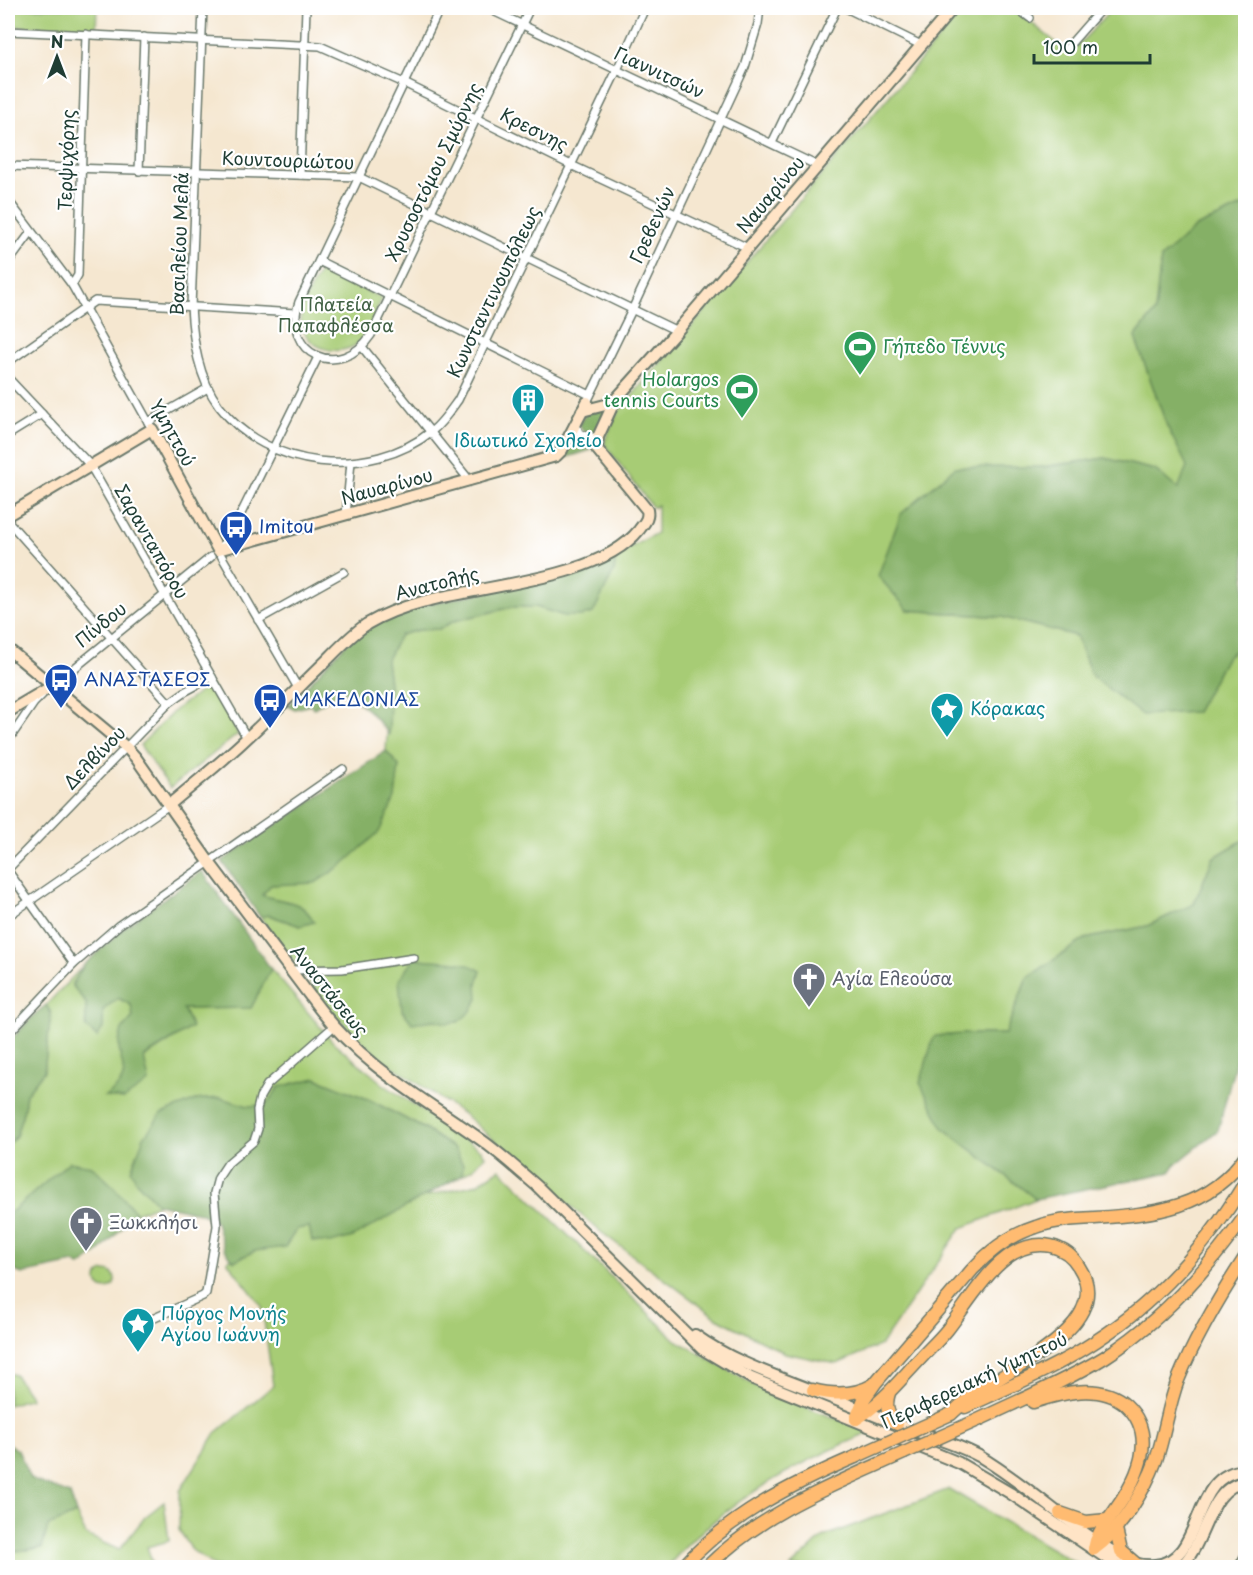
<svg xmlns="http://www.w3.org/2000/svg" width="1253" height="1575" font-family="'Playpen Sans',sans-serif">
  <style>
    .green { fill: #a7cc75; stroke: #638454; stroke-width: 1.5 }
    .forest { fill: #85b066; stroke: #52764d; stroke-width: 1.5 }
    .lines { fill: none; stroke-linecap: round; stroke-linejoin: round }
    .street-casing { stroke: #6a786b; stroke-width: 10 }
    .secondary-casing { stroke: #6a786b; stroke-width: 14 }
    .highway-casing { stroke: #6a786b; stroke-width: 15 }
    .street { stroke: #fff; stroke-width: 7 }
    .secondary { stroke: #ffe4c6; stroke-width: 10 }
    .highway { stroke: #ffbb71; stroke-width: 12 }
    .highway-bridge-casing { stroke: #6a786b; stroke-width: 15; stroke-linecap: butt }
    .highway-bridge { stroke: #ffbb71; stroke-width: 12 }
    .labels { text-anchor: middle; stroke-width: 4.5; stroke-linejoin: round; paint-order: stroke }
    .street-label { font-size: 18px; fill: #1f3d34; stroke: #fff }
    .park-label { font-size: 18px; fill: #416144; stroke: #fff }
    .leisure-label { font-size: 18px; fill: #27864d; stroke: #fff; text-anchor: start }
    .culture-label { font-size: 18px; fill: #0d838f; stroke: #fff; text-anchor: start }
    .transit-label { font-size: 18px; fill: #164399; stroke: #fff; text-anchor: start }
    .worship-label { font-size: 18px; fill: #5b616d; stroke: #fff; text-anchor: start }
  </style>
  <rect width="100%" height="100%" fill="#fff"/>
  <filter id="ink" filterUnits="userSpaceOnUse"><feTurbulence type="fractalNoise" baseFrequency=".0167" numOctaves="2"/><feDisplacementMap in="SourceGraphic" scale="12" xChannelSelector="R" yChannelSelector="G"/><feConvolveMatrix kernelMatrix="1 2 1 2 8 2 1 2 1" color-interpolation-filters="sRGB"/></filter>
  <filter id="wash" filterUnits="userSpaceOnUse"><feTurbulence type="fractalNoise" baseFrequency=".008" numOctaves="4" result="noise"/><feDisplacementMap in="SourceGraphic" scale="24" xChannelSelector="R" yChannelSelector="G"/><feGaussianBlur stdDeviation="1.35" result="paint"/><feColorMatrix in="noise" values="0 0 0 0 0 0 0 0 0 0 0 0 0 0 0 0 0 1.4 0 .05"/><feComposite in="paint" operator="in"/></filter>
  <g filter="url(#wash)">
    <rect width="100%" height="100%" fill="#f5e7d0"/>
    <g class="green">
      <path d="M8,8H97L96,30L8,26Z"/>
      <path d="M965,8H1013L1070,54L1113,8H1245V205L1196,227L1161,258L1155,312L1135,337L1167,426L1188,466L1178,490L1155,470L1105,458L1042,467L908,610L1002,617L1076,636L1092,676L1196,712L1227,656L1245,644V839L1213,858L1194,904L1147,926L1085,939L1027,978L1005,1034H963L943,1128L1036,1199L961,1228L881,1345L837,1364L785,1353L717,1318L601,1232L466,1116L378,1056L336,1017L260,917L268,915L300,926L313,922C304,900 283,901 261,896L270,885L290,883L399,766L386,751L390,691L386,661L400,635L418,630L439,629L454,621L512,607H536L565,616L608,583L614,571L616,555L657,533V505L653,508L605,445V440L618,412Z"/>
      <path d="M321,269L382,298C376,311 371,330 362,340C342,360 304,350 301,321C300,303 313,285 321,269Z"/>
      <path d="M211,684L238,734L170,788L140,745L176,709Z"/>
      <path d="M84,965L72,985L86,1003V1027L97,1037L103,1028V1010L118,998L131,1005L133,1017L120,1055C128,1075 124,1084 106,1097L124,1099L144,1058L192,1027L183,1009L251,1008L271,969L333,1042L383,1084L481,1150L485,1156L473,1169L462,1175L463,1165L455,1149L423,1128L370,1100L316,1078L279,1087L267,1105L248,1106L220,1098L196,1100L136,1181L158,1204L136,1213L113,1186L69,1162L8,1215V1145L16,1136L24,1109L26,1094L44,1071L51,1013L46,1005Z"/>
      <path d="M500,1169L676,1340L768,1393L872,1432C796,1463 721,1503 667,1567H215L192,1550L179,1530L180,1491L216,1433L273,1386L262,1306L227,1261L276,1232L477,1184Z"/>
      <circle cx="106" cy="1280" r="9"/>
      <path d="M8,1373L15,1375L31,1398L8,1405Z"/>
      <path d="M949,1489L1083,1567H791L823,1537Z"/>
      <path d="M164,1502L169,1541L147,1547L154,1567H8V1552L42,1548L47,1526L76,1514L86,1535L119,1550L145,1517Z"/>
    </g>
    <g class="forest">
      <path d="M1245,205V644L1227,656L1196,712L1142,715L1092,676L1076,636L1002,617L908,610L878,576L901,514L955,467H1042L1105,458L1155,470L1178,489L1187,466L1167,426L1135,337L1155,312L1161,258L1196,227Z"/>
      <path d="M607,409L596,435C587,434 582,433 579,424L586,413Z"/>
      <path d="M575,443H581L591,450L568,457L564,453L569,444Z"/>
      <path d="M616,555L614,571L593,613L582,616H564L536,607H512L454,621L439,629L418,630L400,635L386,661L390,691L389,734L369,711L343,690L314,708L311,705L295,709L288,706L347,643L384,618L423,605L583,571Z"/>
      <path d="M386,751L399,766L395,798L379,832L341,866L315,883L271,885L262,895C284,903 302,898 314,922L300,926L269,915L260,917L222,861Z"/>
      <path d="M1245,839L1246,1019L1243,1033L1218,1130L1175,1165L1170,1172L1036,1199L943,1128L920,1083L934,1036L963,1034H1005L1027,978L1085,939L1147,926L1194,904L1213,858Z"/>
      <path d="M202,871L271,969L251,1008L183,1009L192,1027L144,1057L149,1082L124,1099L105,1097C142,1071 111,1063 121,1033C122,1028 129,1022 133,1017L131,1005L118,998L103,1010V1028L97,1037L86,1027V1003L72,985L84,965L124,928Z"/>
      <path d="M414,958C438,963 459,957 481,971L477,983L478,999L470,1012L458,1022L446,1023L435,1020L412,1023L402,1010L399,980Z"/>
      <path d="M46,1005L51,1013L44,1071L26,1094L24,1109L16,1136L8,1145V1043L35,1014Z"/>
      <path d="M316,1078L370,1100L423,1128L455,1149L463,1165L462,1175L353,1237L330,1243L312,1241L309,1227L297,1229L285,1247L255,1251L234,1261L224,1249L216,1222L200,1213L158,1204L136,1181L131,1170L144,1137L161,1114L196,1100L220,1098L248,1106L266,1105L279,1087Z"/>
      <path d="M69,1162L92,1166L113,1186L136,1213L100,1251L80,1266L74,1263L22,1274L8,1268V1215Z"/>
      <path d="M8,1444L18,1450L30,1479L70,1494L76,1514L48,1526L42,1548L8,1552Z"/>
    </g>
  </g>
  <g filter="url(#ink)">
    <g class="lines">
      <defs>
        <g id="street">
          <path d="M203,8L191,307C193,340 198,378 219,406C267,470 370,481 432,431C443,422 450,411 458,400L617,70L645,8"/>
          <path d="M440,8L299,302C281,355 340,381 371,335L530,8"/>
          <path d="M487,8L818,166"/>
          <path d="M846,8L921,45"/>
          <path d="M1017,8L1030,18"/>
          <path d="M8,31L320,46L404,83L571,165L748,248"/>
          <path d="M1067,48L1102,8"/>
          <path d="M772,143L837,8"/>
          <path d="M8,166L359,177L677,331"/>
          <path d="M139,171L144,37"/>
          <path d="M300,175L306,8"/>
          <path d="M8,200L72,285L152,429"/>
          <path d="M319,261L590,395"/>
          <path d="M8,263L31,232"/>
          <path d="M72,285L78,275L86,34"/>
          <path d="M363,348L470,481"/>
          <path d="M8,362L95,301L295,313"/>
          <path d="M8,378L90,465L247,738"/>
          <path d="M587,402L632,310L745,67L758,24L760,8"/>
          <path d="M148,422L208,388"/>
          <path d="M576,424L579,433L588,437H598"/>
          <path d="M8,435L42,414"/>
          <path d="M568,439L583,441L597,449"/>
          <path d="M346,515L351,462"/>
          <path d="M8,521L169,703"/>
          <path d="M258,620L344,572"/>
          <path d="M50,688L211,557"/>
          <path d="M298,688L218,550L230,536L318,357"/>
          <path d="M8,741L34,703L42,695"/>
          <path d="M8,869L169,703L186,691L212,677"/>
          <path d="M8,871L74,964"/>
          <path d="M8,916L169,805"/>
          <path d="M290,970L342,969L414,958"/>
          <path d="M8,1034L74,964L119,925L343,769"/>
          <path d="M148,1321L203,1296L206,1293L217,1226L214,1193L218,1178L228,1163L254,1141L258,1129L257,1110L260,1097L267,1085L333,1027"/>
        </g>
        <g id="secondary">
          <path d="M582,411L613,403"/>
          <path d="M8,515L152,429L218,550L556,456L562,450L587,402"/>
          <path d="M8,649L127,748L136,758L209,862L319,1008C365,1068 420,1096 480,1139C500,1153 518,1170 537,1186L702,1349L751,1378L959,1463L1010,1493L1121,1568"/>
          <path d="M8,712L52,686"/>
          <path d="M169,805C195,783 223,761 248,737C275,712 300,686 326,661C339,648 352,634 367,624C384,614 403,607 422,602C482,585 599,580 639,530C644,523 649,519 647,510L597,449L598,437L615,400L677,331L953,8"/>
          <path d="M695,1335C731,1361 773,1375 814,1391C845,1403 876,1416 907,1428C931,1437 957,1444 979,1456C1030,1486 1073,1530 1124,1558C1133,1564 1144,1566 1155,1565C1206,1560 1188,1473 1246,1470"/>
          <path d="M1179,1568C1207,1545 1207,1486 1246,1482"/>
          <path d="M1240,1568L1246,1557"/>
        </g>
        <g id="highway">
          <path d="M813,1390C833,1395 854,1396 873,1385"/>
          <path d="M889,1393C885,1406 887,1416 897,1424"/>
          <path d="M1033,1402C1061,1393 1101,1382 1126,1405C1158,1435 1138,1478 1116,1509C1107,1523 1097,1531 1094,1549"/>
          <path d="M965,1407C1009,1387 1055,1368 1096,1341C1158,1301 1208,1244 1246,1181"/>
          <path d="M856,1419C881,1404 899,1381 919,1360C928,1350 938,1341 947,1330C972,1299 1003,1236 1051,1246C1063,1249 1073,1256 1079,1267C1117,1324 1010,1369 975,1393C967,1399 959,1407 951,1414"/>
          <path d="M856,1419L864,1399L876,1382L972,1270C990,1250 1010,1235 1036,1227C1055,1220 1075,1219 1095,1218C1153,1214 1210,1209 1246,1155"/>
          <path d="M978,1420C1020,1400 1064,1382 1105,1357C1162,1321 1207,1270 1246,1215"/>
          <path d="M1060,1513L1086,1522L1107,1520"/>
          <path d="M1116,1530L1121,1551L1136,1564"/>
          <path d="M1094,1549C1120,1531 1145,1490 1156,1460C1165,1434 1168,1406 1178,1380C1196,1336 1220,1296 1246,1256"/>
          <path d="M682,1568C728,1516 792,1484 855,1457"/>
          <path d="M706,1568C762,1512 833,1485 904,1453"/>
        </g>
      </defs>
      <use href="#street" class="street-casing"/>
      <use href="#secondary" class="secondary-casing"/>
      <use href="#highway" class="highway-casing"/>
      <use href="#street" class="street"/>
      <use href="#secondary" class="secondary"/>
      <use href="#highway" class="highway"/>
      <defs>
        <g id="highway-bridge">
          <path d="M904,1453L978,1420"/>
          <path d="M855,1457L951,1414"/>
        </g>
      </defs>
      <use href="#highway-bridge" class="highway-bridge-casing"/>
      <use href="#highway-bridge" class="highway-bridge"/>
    </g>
  </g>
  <defs>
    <symbol id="stadium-pin" viewBox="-11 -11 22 30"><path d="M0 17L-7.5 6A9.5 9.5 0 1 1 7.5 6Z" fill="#2e9e5b" stroke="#fff"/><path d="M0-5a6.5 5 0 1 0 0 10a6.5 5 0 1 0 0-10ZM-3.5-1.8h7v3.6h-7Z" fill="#fff"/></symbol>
    <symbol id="building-pin" viewBox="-11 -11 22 30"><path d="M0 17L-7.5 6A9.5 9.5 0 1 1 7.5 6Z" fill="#0f9aa8" stroke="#fff"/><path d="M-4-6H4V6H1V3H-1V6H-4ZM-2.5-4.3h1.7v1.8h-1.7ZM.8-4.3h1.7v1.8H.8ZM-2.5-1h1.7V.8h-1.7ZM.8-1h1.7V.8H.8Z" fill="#fff"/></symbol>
    <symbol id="bus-pin" viewBox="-11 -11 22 30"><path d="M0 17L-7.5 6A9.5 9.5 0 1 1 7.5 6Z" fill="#1a4fb4" stroke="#fff"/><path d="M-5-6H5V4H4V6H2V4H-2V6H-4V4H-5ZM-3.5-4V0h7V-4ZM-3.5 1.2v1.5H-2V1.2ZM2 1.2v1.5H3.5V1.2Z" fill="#fff"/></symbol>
    <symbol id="sight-pin" viewBox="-11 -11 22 30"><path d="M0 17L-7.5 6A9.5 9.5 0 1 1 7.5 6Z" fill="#0f9aa8" stroke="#fff"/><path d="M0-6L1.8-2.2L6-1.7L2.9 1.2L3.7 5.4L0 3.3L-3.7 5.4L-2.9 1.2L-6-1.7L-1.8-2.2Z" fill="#fff"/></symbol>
    <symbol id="church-pin" viewBox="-11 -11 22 30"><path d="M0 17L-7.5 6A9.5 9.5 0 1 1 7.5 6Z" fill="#6b7280" stroke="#fff"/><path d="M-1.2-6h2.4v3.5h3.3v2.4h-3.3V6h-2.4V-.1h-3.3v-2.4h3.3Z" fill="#fff"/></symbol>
  </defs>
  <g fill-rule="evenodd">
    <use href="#stadium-pin" x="841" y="328" width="38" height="52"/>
    <use href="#stadium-pin" x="723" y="371" width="38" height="52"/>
    <use href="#building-pin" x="509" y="381" width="38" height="52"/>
    <use href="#bus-pin" x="217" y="508" width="38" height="52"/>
    <use href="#bus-pin" x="42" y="661" width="38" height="52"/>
    <use href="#bus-pin" x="251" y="681" width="38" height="52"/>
    <use href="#sight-pin" x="928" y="690" width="38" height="52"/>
    <use href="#church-pin" x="790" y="960" width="38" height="52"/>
    <use href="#church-pin" x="67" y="1204" width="38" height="52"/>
    <use href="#sight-pin" x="119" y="1305" width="38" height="52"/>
  </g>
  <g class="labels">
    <g class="street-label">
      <text transform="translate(659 73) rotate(25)" y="6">Γιαννιτσών</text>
      <text transform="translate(534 130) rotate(27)" y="6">Κρεσνης</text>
      <text transform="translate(67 160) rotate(-88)" y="6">Τερψιχόρης</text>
      <text transform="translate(288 161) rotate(2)" y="6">Κουντουριώτου</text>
      <text transform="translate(434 172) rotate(-64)" y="6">Χρυσοστόμου Σμύρνης</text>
      <text transform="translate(771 195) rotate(-50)" y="6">Ναυαρίνου</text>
      <text transform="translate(653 225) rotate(-65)" y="6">Γρεβενών</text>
      <text transform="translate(180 244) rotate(-88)" y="6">Βασιλείου Μελά</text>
      <text transform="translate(494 292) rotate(-64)" y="6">Κωνσταντινουπόλεως</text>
      <text transform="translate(172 433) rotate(61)" y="6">Υμηττού</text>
      <text transform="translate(387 487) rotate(-15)" y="6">Ναυαρίνου</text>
      <text transform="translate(151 542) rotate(60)" y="6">Σαρανταπόρου</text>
      <text transform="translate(437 584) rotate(-14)" y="6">Ανατολής</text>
      <text transform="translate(101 625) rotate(-39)" y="6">Πίνδου</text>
      <text transform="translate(95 758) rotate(-46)" y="6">Δελβίνου</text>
      <text transform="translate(329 991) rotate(51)" y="6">Αναστάσεως</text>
      <text transform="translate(974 1381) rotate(-25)" y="6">Περιφερειακή Υμηττού</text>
    </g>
    <g class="park-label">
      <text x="336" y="311">Πλατεία<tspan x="336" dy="21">Παπαφλέσσα</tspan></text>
    </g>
    <g class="leisure-label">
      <text x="883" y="353">Γήπεδο Τέννις</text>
      <text x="719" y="386" text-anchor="end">Holargos<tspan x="719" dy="21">tennis Courts</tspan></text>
    </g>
    <g class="culture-label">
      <text x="528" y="447" text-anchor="middle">Ιδιωτικό Σχολείο</text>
      <text x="970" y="715">Κόρακας</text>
      <text x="161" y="1320">Πύργος Μονής<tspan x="161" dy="21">Αγίου Ιωάννη</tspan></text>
    </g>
    <g class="transit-label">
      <text x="259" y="533">Imitou</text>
      <text x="84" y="686">ΑΝΑΣΤΑΣΕΩΣ</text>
      <text x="293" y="706">ΜΑΚΕΔΟΝΙΑΣ</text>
    </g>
    <g class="worship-label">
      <text x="832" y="985">Αγία Ελεούσα</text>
      <text x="109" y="1229">Ξωκκλήσι</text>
    </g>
  </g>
  <rect width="1253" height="1575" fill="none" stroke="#fff" stroke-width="30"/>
  <g transform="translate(57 57)" stroke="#ffffff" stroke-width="4.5" paint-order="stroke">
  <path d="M0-4.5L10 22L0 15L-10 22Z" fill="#1f3d34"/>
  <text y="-9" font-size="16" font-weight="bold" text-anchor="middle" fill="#1f3d34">N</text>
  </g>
  <path d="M1034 54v9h116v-9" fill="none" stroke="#1f3d34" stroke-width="3"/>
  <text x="1043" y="54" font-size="18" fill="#1f3d34" stroke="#ffffff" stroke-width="4.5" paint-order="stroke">100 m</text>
</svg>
